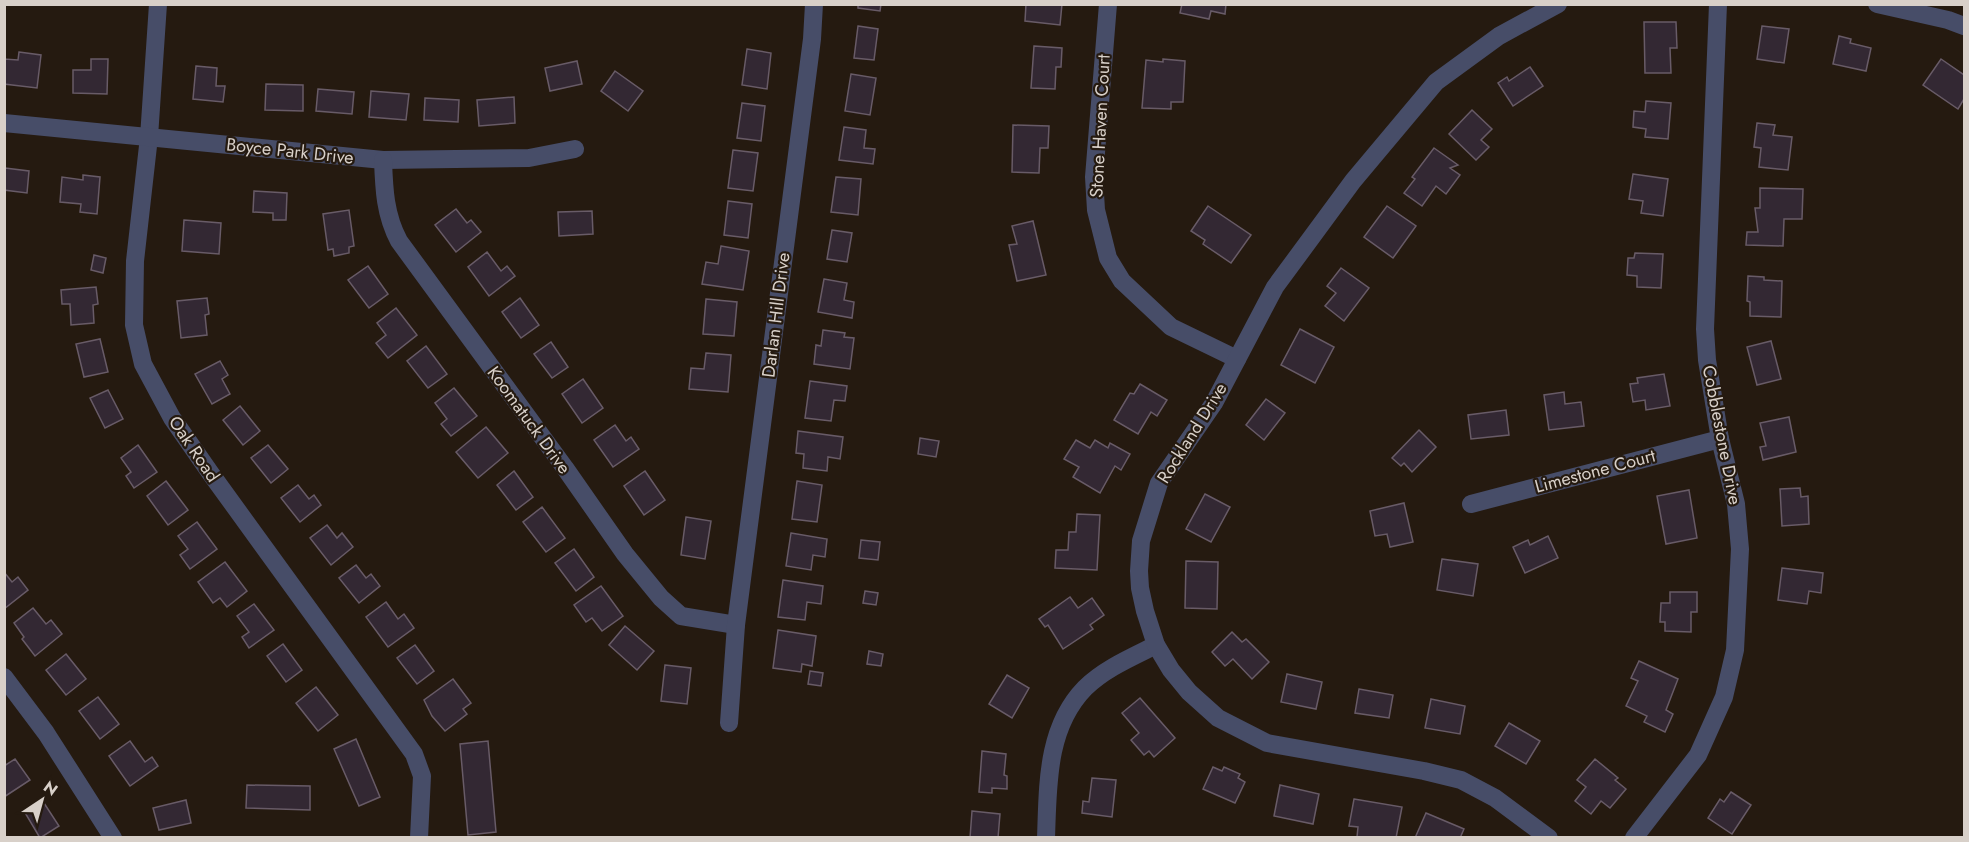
<svg xmlns="http://www.w3.org/2000/svg" width="1969" height="842" font-family="Jost,sans-serif">
  <style>
    .building { fill: #332833; stroke: #685b67; stroke-width: 1.5 }
    .lines { fill: none; stroke-linecap: round; stroke-linejoin: round }
    .street { stroke: #474d68; stroke-width: 18 }
    .labels { text-anchor: middle; stroke-width: 4.5; stroke-linejoin: round; paint-order: stroke }
    .street-label { font-size: 18px; fill: #d8d0c9; stroke: #251a10 }
  </style>
  <rect width="100%" height="100%" fill="#251a10"/>
  <g class="building">
    <path d="M858,4H881L880,11L858,8Z"/>
    <path d="M1026,4H1062L1060,25L1025,21Z"/>
    <path d="M1182,4H1226L1225,14L1211,11L1209,19L1180,13Z"/>
    <path d="M1644,22H1676L1677,48H1670L1671,73H1645Z"/>
    <path d="M858,26L878,29L874,60L854,58Z"/>
    <path d="M1762,26L1789,29L1784,63L1757,59Z"/>
    <path d="M1839,36L1851,39L1850,43L1871,48L1866,71L1833,64Z"/>
    <path d="M1034,46L1062,48L1061,67H1056L1055,89L1031,88Z"/>
    <path d="M747,49L771,53L767,89L742,85Z"/>
    <path d="M19,52L41,55L37,88L4,84V59L18,60Z"/>
    <path d="M91,59H108L107,94L73,93V70H91Z"/>
    <path d="M1163,59L1185,61L1183,102H1171V109L1142,108L1146,60L1163,62Z"/>
    <path d="M1941,59L1964,75V99L1958,109L1923,85Z"/>
    <path d="M577,61L582,84L550,91L545,68Z"/>
    <path d="M196,66L217,68L216,86H225L223,102L193,99Z"/>
    <path d="M1530,67L1543,86L1513,106L1498,83L1507,77L1509,81Z"/>
    <path d="M615,71L643,91L628,111L601,91Z"/>
    <path d="M851,74L876,78L870,115L845,111Z"/>
    <path d="M266,84L303,85V111L265,110Z"/>
    <path d="M318,89L354,92L352,114L316,111Z"/>
    <path d="M371,91L409,94L406,120L369,117Z"/>
    <path d="M514,97L515,123L479,126L477,100Z"/>
    <path d="M425,98L459,100L458,122L424,120Z"/>
    <path d="M1646,101L1671,103L1668,139L1645,137L1646,129L1633,127L1634,111L1645,112Z"/>
    <path d="M742,103L765,106L761,141L737,138Z"/>
    <path d="M1472,110L1492,129L1481,140L1489,147L1476,160L1449,134Z"/>
    <path d="M1757,123L1775,125L1773,135L1792,137L1788,170L1759,167L1761,148L1754,147Z"/>
    <path d="M1013,125L1049,126L1048,148H1040L1039,173L1012,172Z"/>
    <path d="M844,127L866,130L864,148L875,149L873,164L839,160Z"/>
    <path d="M1434,148L1458,165L1450,168L1460,175L1446,194L1436,186L1422,206L1404,193L1415,179L1412,177Z"/>
    <path d="M733,150L758,153L753,191L728,188Z"/>
    <path d="M5,168L29,171L27,193L4,190Z"/>
    <path d="M1633,174L1668,179L1663,216L1641,213L1643,201L1629,199Z"/>
    <path d="M83,175L100,177L97,214L80,212L81,204L60,202L62,177L83,180Z"/>
    <path d="M836,177L861,179L858,215L831,212Z"/>
    <path d="M1760,188L1803,189L1802,219H1784L1783,246L1746,245L1747,232H1758L1755,208H1760Z"/>
    <path d="M254,191L287,193L286,220H273V213L253,212Z"/>
    <path d="M728,201L752,204L748,238L724,235Z"/>
    <path d="M1208,206L1251,235L1231,263L1203,244L1205,240L1191,231Z"/>
    <path d="M1387,206L1416,226L1393,258L1364,237Z"/>
    <path d="M456,209L467,223L471,220L481,232L456,252L435,225Z"/>
    <path d="M349,210L354,246L349,247V253L334,256L333,249L328,250L323,214Z"/>
    <path d="M592,211L593,234L559,236L558,212Z"/>
    <path d="M184,220L221,223L219,254L182,251Z"/>
    <path d="M1033,221L1046,275L1017,281L1009,245L1017,244L1012,226Z"/>
    <path d="M832,230L852,233L847,262L827,259Z"/>
    <path d="M721,246L749,251L743,290L702,284L706,262L718,264Z"/>
    <path d="M487,252L501,271L507,266L515,276L489,296L468,267Z"/>
    <path d="M1635,253L1663,254L1661,288L1637,287V276L1627,275L1628,258H1634Z"/>
    <path d="M94,255L106,258L103,273L91,270Z"/>
    <path d="M368,266L388,294L369,308L348,280Z"/>
    <path d="M1341,268L1369,288L1344,321L1325,306L1336,293L1327,286Z"/>
    <path d="M1748,276L1764,277V280L1782,281L1781,317L1750,316V302L1747,301Z"/>
    <path d="M824,279L847,283L844,300L854,302L852,318L818,312Z"/>
    <path d="M96,287L98,304L93,305L94,323L71,325L70,304H62L61,290Z"/>
    <path d="M207,298L209,314L205,315L207,335L181,338L177,301Z"/>
    <path d="M520,298L539,325L521,338L502,312Z"/>
    <path d="M706,299L737,302L734,336L703,334Z"/>
    <path d="M396,308L417,335L388,358L376,343L386,335L377,323Z"/>
    <path d="M1300,329L1334,347L1315,383L1281,365Z"/>
    <path d="M823,330L845,333L844,337L854,338L850,369L814,364L816,345L821,346Z"/>
    <path d="M100,339L108,372L84,377L76,344Z"/>
    <path d="M1771,341L1781,379L1757,385L1747,347Z"/>
    <path d="M551,342L568,367L552,378L534,354Z"/>
    <path d="M426,346L447,374L428,388L407,361Z"/>
    <path d="M706,353L731,355L728,392L689,389L691,368L704,369Z"/>
    <path d="M220,361L228,375L222,379L230,394L212,404L195,374Z"/>
    <path d="M1664,374L1670,406L1646,410L1645,400L1633,402L1630,384L1638,383L1637,378Z"/>
    <path d="M583,379L603,408L582,423L562,394Z"/>
    <path d="M810,381L847,386L845,401L834,400L831,421L805,418Z"/>
    <path d="M1140,384L1167,400L1157,416L1151,412L1138,434L1114,420L1130,393L1134,394Z"/>
    <path d="M454,388L477,416L451,436L441,424L447,419L435,403Z"/>
    <path d="M108,390L123,419L105,428L90,398Z"/>
    <path d="M1564,392L1565,404L1581,402L1584,426L1549,430L1544,395Z"/>
    <path d="M1266,399L1285,413L1264,440L1246,425Z"/>
    <path d="M240,406L260,431L243,445L223,420Z"/>
    <path d="M1506,410L1509,435L1471,439L1468,415Z"/>
    <path d="M1789,417L1796,452L1763,460L1760,447L1766,446L1760,423Z"/>
    <path d="M615,425L626,441L631,437L639,449L613,467L594,440Z"/>
    <path d="M486,427L508,453L478,478L456,452Z"/>
    <path d="M1419,430L1436,447L1412,472L1404,463L1401,466L1392,458Z"/>
    <path d="M798,431L843,437L840,459L828,457L827,471L803,468L804,454L796,453Z"/>
    <path d="M920,438L939,441L936,457L918,454Z"/>
    <path d="M1076,440L1090,448L1095,440L1108,448L1110,443L1130,454L1121,470L1115,466L1100,493L1073,477L1079,467L1064,459Z"/>
    <path d="M138,445L157,472L134,488L126,476L131,472L121,458Z"/>
    <path d="M268,445L288,469L271,483L251,458Z"/>
    <path d="M514,471L533,497L516,510L497,485Z"/>
    <path d="M645,471L665,500L644,515L624,486Z"/>
    <path d="M166,481L188,510L168,525L147,496Z"/>
    <path d="M797,481L822,485L817,522L792,519Z"/>
    <path d="M298,485L309,499L314,495L321,505L300,522L281,498Z"/>
    <path d="M1800,488L1801,497L1808,496L1809,524L1782,526L1780,489Z"/>
    <path d="M1689,490L1697,538L1666,544L1657,496Z"/>
    <path d="M1205,494L1230,507L1211,542L1186,529Z"/>
    <path d="M1404,503L1413,542L1390,547L1387,534L1375,536L1370,511Z"/>
    <path d="M542,507L565,538L546,552L523,522Z"/>
    <path d="M1077,514L1100,515L1097,570L1055,568L1056,550H1068L1069,532H1076Z"/>
    <path d="M686,517L711,521L705,559L681,555Z"/>
    <path d="M197,522L217,549L190,569L180,555L188,549L178,536Z"/>
    <path d="M327,525L337,538L342,533L353,547L331,565L310,538Z"/>
    <path d="M791,533L827,539L825,557L813,555L811,570L786,566Z"/>
    <path d="M1548,536L1558,558L1525,573L1513,547L1528,540L1530,545Z"/>
    <path d="M861,540L880,542L878,560L859,558Z"/>
    <path d="M574,549L594,577L576,591L555,563Z"/>
    <path d="M1442,559L1478,564L1473,596L1437,590Z"/>
    <path d="M1186,561L1218,562L1217,609L1185,608Z"/>
    <path d="M225,562L247,591L227,607L220,598L213,603L198,582Z"/>
    <path d="M356,565L366,578L371,574L380,586L359,603L339,578Z"/>
    <path d="M1782,568L1823,573L1821,593L1809,591L1807,604L1778,600Z"/>
    <path d="M4,572L12,582L18,577L28,590L4,609Z"/>
    <path d="M783,580L823,586L821,604L807,602L805,620L778,617Z"/>
    <path d="M601,586L623,616L602,631L592,618L586,622L574,605Z"/>
    <path d="M865,591L878,593L876,605L863,603Z"/>
    <path d="M1670,592H1697V612H1691V632L1665,631V622H1660L1661,603H1670Z"/>
    <path d="M1070,597L1078,608L1092,598L1104,615L1090,625L1093,629L1063,649L1048,625L1045,627L1039,619Z"/>
    <path d="M386,602L398,619L404,614L414,628L388,647L366,617Z"/>
    <path d="M254,604L274,630L249,648L242,637L249,632L237,616Z"/>
    <path d="M33,608L46,624L51,620L62,634L35,656L22,639L24,637L14,623Z"/>
    <path d="M625,626L654,651L637,670L609,645Z"/>
    <path d="M778,630L816,636L812,666L802,664L801,672L773,668Z"/>
    <path d="M1232,632L1242,642L1246,639L1269,662L1252,679L1233,659L1225,666L1212,652Z"/>
    <path d="M283,644L302,670L286,682L267,656Z"/>
    <path d="M415,645L434,671L417,684L397,658Z"/>
    <path d="M869,651L883,654L881,666L867,664Z"/>
    <path d="M66,654L86,679L66,695L46,670Z"/>
    <path d="M1639,661L1678,679L1666,710L1673,714L1665,732L1644,722L1647,716L1626,706L1638,681L1631,678Z"/>
    <path d="M665,665L691,668L687,704L661,701Z"/>
    <path d="M810,671L823,673L821,686L808,684Z"/>
    <path d="M1287,674L1322,682L1316,709L1281,702Z"/>
    <path d="M1007,675L1029,688L1012,718L989,704Z"/>
    <path d="M453,679L471,703L463,709L467,714L445,731L432,716L424,700Z"/>
    <path d="M316,687L338,715L318,731L296,703Z"/>
    <path d="M1359,689L1393,695L1389,718L1355,713Z"/>
    <path d="M98,697L119,724L100,739L79,711Z"/>
    <path d="M1140,698L1175,738L1154,757L1149,751L1144,755L1131,740L1139,733L1122,713Z"/>
    <path d="M1431,699L1465,706L1460,734L1425,728Z"/>
    <path d="M1509,723L1540,741L1526,764L1495,746Z"/>
    <path d="M356,739L380,797L359,806L334,749Z"/>
    <path d="M130,741L145,762L152,757L158,766L130,786L109,756Z"/>
    <path d="M488,741L496,832L468,835L460,744Z"/>
    <path d="M982,751L1006,754L1004,775L1007,776V789L992,788V793L979,792Z"/>
    <path d="M15,759L30,780L4,797V766Z"/>
    <path d="M1595,759L1618,778L1615,780L1626,789L1610,808L1601,801L1591,814L1575,801L1586,787L1577,780Z"/>
    <path d="M1213,767L1222,771L1224,767L1240,774L1238,778L1245,782L1235,803L1203,789Z"/>
    <path d="M1092,778L1116,780L1112,817L1082,813L1083,801L1089,802Z"/>
    <path d="M247,785L310,786V810L246,808Z"/>
    <path d="M1280,785L1319,794L1313,824L1274,816Z"/>
    <path d="M1731,792L1751,805L1732,834L1708,818L1720,799L1724,802Z"/>
    <path d="M1354,799L1402,807L1396,838L1357,837L1358,827L1349,826Z"/>
    <path d="M42,800L59,826L40,838L24,811Z"/>
    <path d="M186,800L191,823L159,830L153,808Z"/>
    <path d="M972,811L1000,814L998,838H970Z"/>
    <path d="M1426,813L1464,829L1460,838H1415Z"/>
  </g>
  <g class="lines">
    <g class="street">
      <path d="M158,4L149,137L135,261L134,325L143,364L172,418L211,474L414,754L422,776L419,838"/>
      <path d="M1108,4L1094,177L1096,210L1108,258L1122,281L1171,327L1237,359"/>
      <path d="M1877,4L1948,20L1964,26"/>
      <path d="M4,123L383,160L529,158L575,149"/>
      <path d="M383,160C384,189 385,215 399,241L565,468L625,554L661,598L681,616L736,625"/>
      <path d="M1471,504L1720,439"/>
      <path d="M4,677L46,733L113,838"/>
      <path d="M729,723L736,625L812,39L814,4"/>
      <path d="M1046,838C1048,786 1046,728 1085,688C1104,669 1132,657 1156,645"/>
      <path d="M1549,838L1495,798L1461,780L1424,771L1267,743L1218,718L1189,692L1171,670L1156,645L1145,611L1140,588L1139,571L1141,541L1159,483L1214,403L1275,287L1353,181L1436,82L1499,36L1558,4"/>
      <path d="M1634,838L1698,755L1724,697L1735,650L1740,549L1736,504L1720,439L1707,360L1705,329L1718,4"/>
    </g>
  </g>
  <g class="labels">
    <g class="street-label">
      <text transform="translate(1100 126) rotate(-87)" y="6">Stone Haven Court</text>
      <text transform="translate(290 151) rotate(6)" y="6">Boyce Park Drive</text>
      <text transform="translate(776 315) rotate(-83)" y="6">Darlan Hill Drive</text>
      <text transform="translate(529 420) rotate(54)" y="6">Koomatuck Drive</text>
      <text transform="translate(1192 433) rotate(-58)" y="6">Rockland Drive</text>
      <text transform="translate(1722 435) rotate(79)" y="6">Cobblestone Drive</text>
      <text transform="translate(194 449) rotate(56)" y="6">Oak Road</text>
      <text transform="translate(1595 471) rotate(-15)" y="6">Limestone Court</text>
    </g>
  </g>
  <rect width="1969" height="842" fill="none" stroke="#d8d0c9" stroke-width="12"/>
  <g transform="translate(42 800) rotate(36)" stroke="#251a10" stroke-width="4.5" paint-order="stroke">
  <path d="M0-4.5L10 22L0 15L-10 22Z" fill="#d8d0c9"/>
  <text y="-9" font-size="16" font-weight="bold" text-anchor="middle" fill="#d8d0c9">N</text>
  </g>
</svg>
